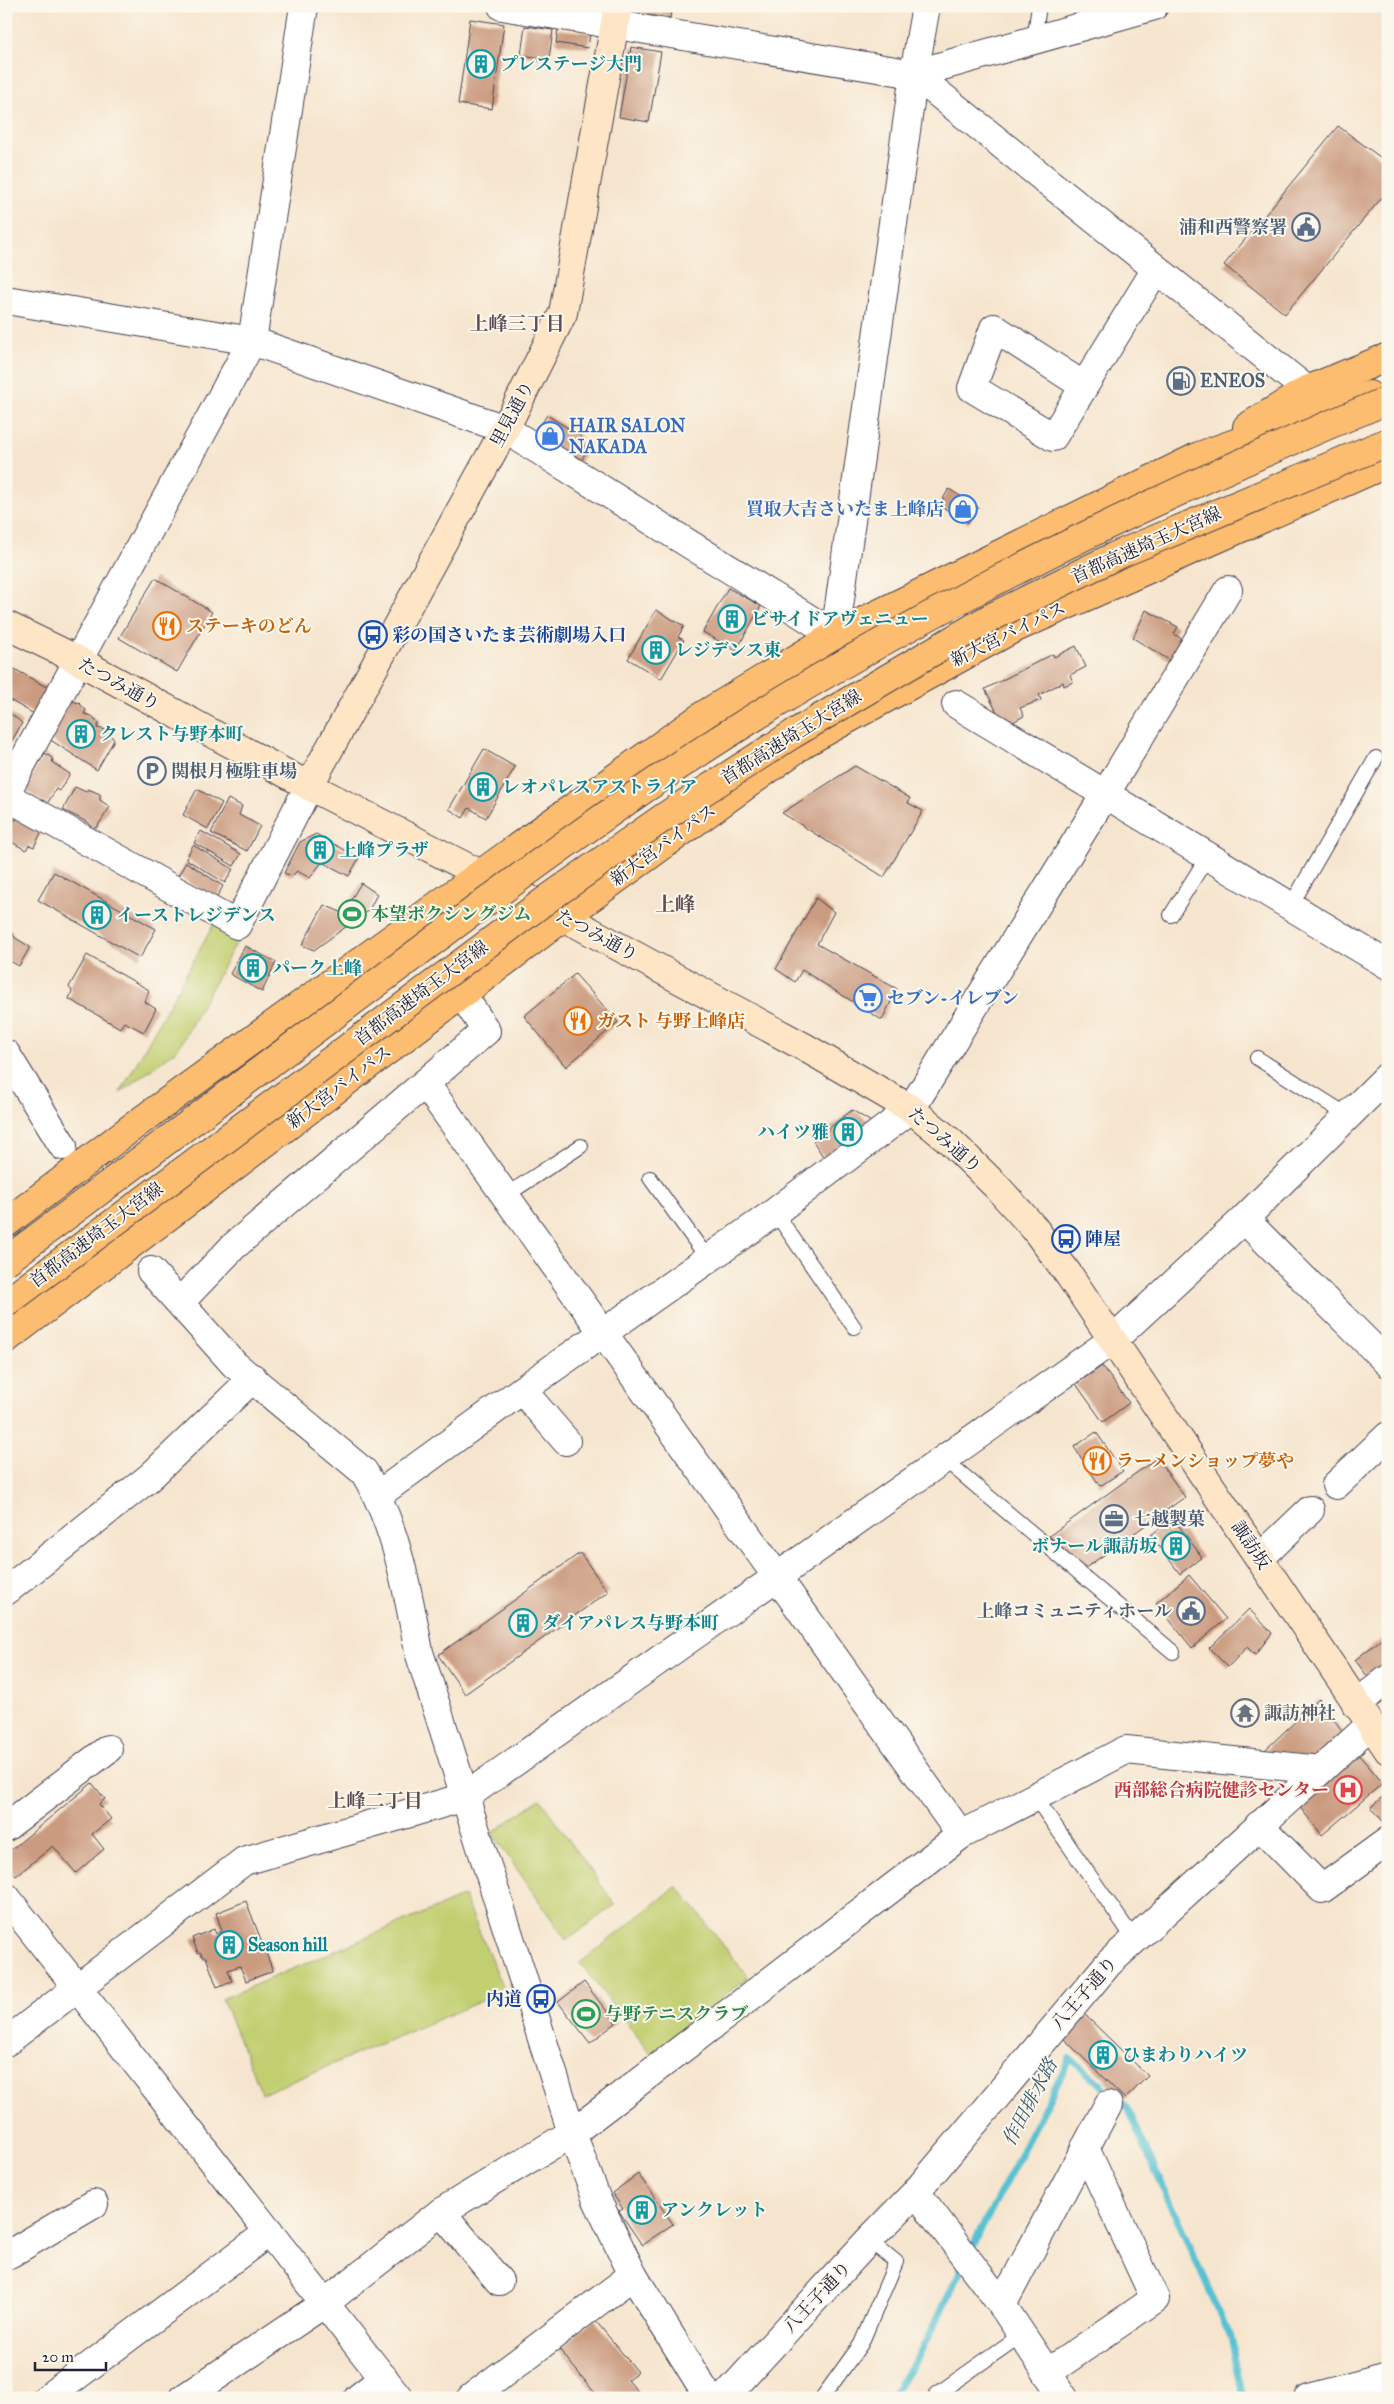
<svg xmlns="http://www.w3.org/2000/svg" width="1394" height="2404" font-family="'IM FELL Great Primer','Noto Serif JP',serif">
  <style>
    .green { fill: #c2cf71; stroke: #727856 }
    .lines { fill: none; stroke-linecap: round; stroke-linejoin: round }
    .stream { stroke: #57c1d2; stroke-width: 7 }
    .building { fill: #cb9b80 }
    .lane-casing { stroke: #423f51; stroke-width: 16 }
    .street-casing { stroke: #423f51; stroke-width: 30 }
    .secondary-casing { stroke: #423f51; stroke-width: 30 }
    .highway-casing { stroke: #423f51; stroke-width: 30 }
    .lane { stroke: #fff; stroke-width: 14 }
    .street { stroke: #fff; stroke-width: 28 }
    .secondary { stroke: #fee5c5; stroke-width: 28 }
    .highway { stroke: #fcbd6f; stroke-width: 28 }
    .highway-bridge-casing { stroke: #423f51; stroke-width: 30; stroke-linecap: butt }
    .highway-bridge { stroke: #fcbd6f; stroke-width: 28 }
    .labels { text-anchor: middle; stroke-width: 4; stroke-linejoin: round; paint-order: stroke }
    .culture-label { font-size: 18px; font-weight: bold; fill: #0d838f; stroke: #fbf7ec; text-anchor: start }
    .service-label { font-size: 18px; font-weight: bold; fill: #4e5e75; stroke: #fbf7ec; text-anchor: start }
    .street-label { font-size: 18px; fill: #22223b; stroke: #fbf7ec }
    .shop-label { font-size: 18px; font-weight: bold; fill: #366cbe; stroke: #fbf7ec; text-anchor: start }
    .food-label { font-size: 18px; font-weight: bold; fill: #c56008; stroke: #fbf7ec; text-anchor: start }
    .transit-label { font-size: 18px; font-weight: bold; fill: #164399; stroke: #fbf7ec; text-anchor: start }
    .leisure-label { font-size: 18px; font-weight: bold; fill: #27864d; stroke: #fbf7ec; text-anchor: start }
    .worship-label { font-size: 18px; font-weight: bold; fill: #5b616d; stroke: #fbf7ec; text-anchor: start }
    .health-label { font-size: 18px; font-weight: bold; fill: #be3a42; stroke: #fbf7ec; text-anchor: end }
    .neighbourhood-label { font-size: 19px; font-weight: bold; fill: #5d4c53; stroke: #fbf7ec }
    .water-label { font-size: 19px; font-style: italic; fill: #355a70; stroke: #fbf7ec }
    .quarter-label { font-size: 20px; font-weight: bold; fill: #5d4c53; stroke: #fbf7ec }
  </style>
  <rect width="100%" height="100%" fill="#fbf7ec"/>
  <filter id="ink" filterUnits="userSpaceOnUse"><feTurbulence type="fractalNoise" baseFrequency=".02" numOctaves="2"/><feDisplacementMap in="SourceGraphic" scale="10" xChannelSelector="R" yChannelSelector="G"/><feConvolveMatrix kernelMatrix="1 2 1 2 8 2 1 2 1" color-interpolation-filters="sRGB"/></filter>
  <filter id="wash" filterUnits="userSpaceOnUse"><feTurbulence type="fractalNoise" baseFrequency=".0096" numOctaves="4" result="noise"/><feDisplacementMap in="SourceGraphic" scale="20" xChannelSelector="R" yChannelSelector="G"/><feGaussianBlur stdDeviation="1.12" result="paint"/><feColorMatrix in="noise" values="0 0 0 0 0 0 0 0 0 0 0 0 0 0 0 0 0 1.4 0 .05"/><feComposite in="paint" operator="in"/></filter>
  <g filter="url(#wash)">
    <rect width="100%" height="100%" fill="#f6e5ce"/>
    <g class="green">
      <path d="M215,922L240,936L178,1049L120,1093Z"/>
      <path d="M540,1799L615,1905L566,1940L492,1833Z"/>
      <path d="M677,1886L748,1977L651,2054L580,1963Z"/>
      <path d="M464,1896L505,1991L262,2094L222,1999Z"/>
    </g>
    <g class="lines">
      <g class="stream">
        <path d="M969,2253L1070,2058L1127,2107L1230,2337L1243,2398"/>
        <path d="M890,2398L921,2353L963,2265"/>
      </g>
    </g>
    <g id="blocks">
      <g class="building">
        <path d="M640,6H672L670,18L639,14Z"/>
        <path d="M470,19L504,24L492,109L458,104Z"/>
        <path d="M525,26L553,30L549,59L521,55Z"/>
        <path d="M558,29L590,33L588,48L556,43Z"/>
        <path d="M631,47L661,52L649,122L619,117Z"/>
        <path d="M1338,126L1388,163V190L1285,314L1224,265Z"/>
        <path d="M547,415L582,437L579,443L588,449L577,467L532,439Z"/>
        <path d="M949,489L978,507L968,523L939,505Z"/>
        <path d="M155,578L212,612L177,672L119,638Z"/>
        <path d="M728,588L761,606L736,651L703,632Z"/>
        <path d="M656,610L684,626L678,637L684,640L661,679L628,659Z"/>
        <path d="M1146,610L1178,627L1174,634L1185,641L1174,663L1133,638Z"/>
        <path d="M1076,646L1086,667L1070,675L1073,682L1064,686L1063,682L1039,695L1041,700L1020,708L1024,716L1009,724L1006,718L1001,720L985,689L1053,654L1054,657Z"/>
        <path d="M11,667L48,688L34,714L6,698V676Z"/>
        <path d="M70,700L79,703L86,710L84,714L92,716L99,723L97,728L107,730L114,740L97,770L49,739Z"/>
        <path d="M6,710L22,723L6,751Z"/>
        <path d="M484,749L515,767L486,818L469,808L463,818L449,809Z"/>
        <path d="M45,753L52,758L53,763L70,774L59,791L56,789L47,804L23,789Z"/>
        <path d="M855,766L910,798L908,803L923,811L884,877L782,813Z"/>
        <path d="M75,787L86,792L88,789L100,794V800L110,807L97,827L92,829L89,823L63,810Z"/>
        <path d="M197,789L222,803L208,829L183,815Z"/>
        <path d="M228,799L242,806L239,815L260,826L247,851L211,833Z"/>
        <path d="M8,817L15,820L19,818L42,831L34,847L29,845L26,850L6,839Z"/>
        <path d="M201,831L241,854L234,866L194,843Z"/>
        <path d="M316,834L359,858L349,876L322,862L310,878L297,871L292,876L284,873L300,842Z"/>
        <path d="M193,845L233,869L225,883L186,859Z"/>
        <path d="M186,862L223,886L216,899L178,876Z"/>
        <path d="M54,872L156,929L140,958L38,900Z"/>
        <path d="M361,883L377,894L369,910L314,950L302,945L324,905L343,913Z"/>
        <path d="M816,898L834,912L817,944L897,989L882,1020L802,970L795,982L776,969Z"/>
        <path d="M6,929L13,933L14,937L30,947L19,966L6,959Z"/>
        <path d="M245,946L276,962L262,992L230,974Z"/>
        <path d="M87,955L149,990L145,1002L156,1009L144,1032L124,1022L120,1028L69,999L72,991L69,987Z"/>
        <path d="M575,974L618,1022L566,1067L524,1016Z"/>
        <path d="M852,1110L879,1127L826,1161L813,1141Z"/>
        <path d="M1102,1366L1129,1403L1103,1422L1076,1384Z"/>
        <path d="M1096,1432L1123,1471L1100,1486L1074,1447Z"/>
        <path d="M1157,1458L1185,1497L1084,1569L1049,1536Z"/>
        <path d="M1173,1518L1202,1557L1180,1574L1151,1535Z"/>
        <path d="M580,1553L608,1592L465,1694L438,1655Z"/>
        <path d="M1189,1575L1226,1619L1192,1648L1156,1603Z"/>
        <path d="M1249,1609L1272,1633L1255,1655L1247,1647L1228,1667L1209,1648Z"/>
        <path d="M1388,1634V1668L1371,1681L1355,1660Z"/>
        <path d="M1319,1699L1346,1736L1318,1760L1265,1750Z"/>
        <path d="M1358,1754L1383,1783L1322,1835L1298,1805Z"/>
        <path d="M92,1783L105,1799L99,1804L111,1819L92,1834L104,1849L76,1873L53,1846L16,1876L6,1864V1854Z"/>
        <path d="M1388,1792V1827L1371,1807Z"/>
        <path d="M246,1901L273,1971L246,1981L240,1966L228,1970L232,1981L217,1987L206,1957H203L200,1952L198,1953L192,1938L214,1929L216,1934L222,1931L216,1913Z"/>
        <path d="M584,1982L616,2023L590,2043L558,2002Z"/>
        <path d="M1081,2011L1148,2076L1125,2099L1059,2034Z"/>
        <path d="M638,2174L673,2224L642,2245L619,2211L623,2209L612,2193Z"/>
        <path d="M594,2319L638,2372L628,2380L643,2398H599L559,2349Z"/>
      </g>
    </g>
  </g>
  <g filter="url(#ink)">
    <use href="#blocks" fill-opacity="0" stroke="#423f51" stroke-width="1"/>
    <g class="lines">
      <defs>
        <g id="lane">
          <path d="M1034,40L1039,6"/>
          <path d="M1290,907L1376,758"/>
          <path d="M1171,915L1208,856"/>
          <path d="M1257,1058L1347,1115"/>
          <path d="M650,1178L708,1259"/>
          <path d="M505,1196L581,1146"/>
          <path d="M775,1212L854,1327"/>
          <path d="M944,1459L1173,1652"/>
          <path d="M1035,1797L1134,1939"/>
          <path d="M822,2398L861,2344L896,2262L869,2240"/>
          <path d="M939,2398L937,2394L1021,2335"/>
        </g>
        <g id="street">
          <path d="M502,6L914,74L1154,6"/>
          <path d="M914,74L1307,390L1327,397"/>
          <path d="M6,300L252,341L505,429L835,635L914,74L926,6"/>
          <path d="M1084,386L994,328L972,388L1053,437L1156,269"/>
          <path d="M956,704L1388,965"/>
          <path d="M6,793L252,341L304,6"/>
          <path d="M6,796L237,925L309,786"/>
          <path d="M6,1054L63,1146"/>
          <path d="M425,1083L961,1835"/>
          <path d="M1244,1219L1388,1363"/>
          <path d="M151,1271L234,1364L364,1472C396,1524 408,1592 419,1652L572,2133L597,2200L633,2275L709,2398"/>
          <path d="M180,1302L234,1246L486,1031L462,994"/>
          <path d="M522,1390L566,1441"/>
          <path d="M1336,1485L1388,1436"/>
          <path d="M378,1495L522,1390L775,1212L911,1109L1106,793L1228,590"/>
          <path d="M1260,1558L1310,1510"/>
          <path d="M6,1591L150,1477L253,1378"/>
          <path d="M1356,1704L1388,1679"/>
          <path d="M1259,1825L1322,1889L1388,1841"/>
          <path d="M6,1827L108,1749"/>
          <path d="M6,1897L399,2398"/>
          <path d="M6,2042L244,1861L465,1797L1114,1339L1244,1219L1388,1076"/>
          <path d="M916,2192L1002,2305L1064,2398"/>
          <path d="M441,2212L499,2281"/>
          <path d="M6,2256L94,2204"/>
          <path d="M1002,2305L1108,2105"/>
          <path d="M1047,2373L1155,2299L1085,2148"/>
          <path d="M47,2398L269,2232"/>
          <path d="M184,2398L325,2303L441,2212L572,2133L961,1835L1126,1750L1321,1770"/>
          <path d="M358,2398L384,2378"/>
          <path d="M471,2398L633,2275"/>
          <path d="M724,2398L869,2240L916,2192L1108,1964L1370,1725"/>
          <path d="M1308,2398L1388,2377"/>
        </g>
        <g id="secondary">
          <path d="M6,625L68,655L309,786L564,917L806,1048L911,1109L950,1141L997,1187L1034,1228L1069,1275L1388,1750"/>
          <path d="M309,786L505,429L563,313L618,6"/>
        </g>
        <g id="highway">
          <path d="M1247,427L1307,390L1388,357"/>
          <path d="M6,1223L131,1128L530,838L705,714L835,635L1199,456L1369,395"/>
          <path d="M6,1339L564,917L806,742L1011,630L1388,463"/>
        </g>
      </defs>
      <use href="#lane" class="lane-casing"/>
      <use href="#street" class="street-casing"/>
      <use href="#secondary" class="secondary-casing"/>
      <use href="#highway" class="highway-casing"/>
      <use href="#lane" class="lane"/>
      <use href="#street" class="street"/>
      <use href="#secondary" class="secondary"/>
      <use href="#highway" class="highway"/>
      <defs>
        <g id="highway-bridge">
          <path d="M6,1261C131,1167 256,1073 381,980C508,885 635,790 771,707C967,587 1175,488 1388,400"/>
          <path d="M6,1303L546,900L667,815L793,734L988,619L1115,556L1388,442"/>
        </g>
      </defs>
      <use href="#highway-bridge" class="highway-bridge-casing"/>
      <use href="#highway-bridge" class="highway-bridge"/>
    </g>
  </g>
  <defs>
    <symbol id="building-ring" viewBox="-11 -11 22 22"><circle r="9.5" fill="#fbf7ec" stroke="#0f9aa8" stroke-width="1.5"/><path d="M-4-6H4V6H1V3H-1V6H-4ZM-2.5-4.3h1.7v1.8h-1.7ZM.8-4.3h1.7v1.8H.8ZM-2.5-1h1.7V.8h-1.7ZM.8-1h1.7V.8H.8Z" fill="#0f9aa8"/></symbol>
    <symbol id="civic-ring" viewBox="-11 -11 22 22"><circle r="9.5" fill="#fbf7ec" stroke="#5c6f8a" stroke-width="1.5"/><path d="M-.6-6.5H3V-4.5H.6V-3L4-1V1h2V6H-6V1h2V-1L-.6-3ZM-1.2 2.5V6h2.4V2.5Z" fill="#5c6f8a"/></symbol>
    <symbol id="fuel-ring" viewBox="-11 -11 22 22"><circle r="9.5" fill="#fbf7ec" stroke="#5c6f8a" stroke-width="1.5"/><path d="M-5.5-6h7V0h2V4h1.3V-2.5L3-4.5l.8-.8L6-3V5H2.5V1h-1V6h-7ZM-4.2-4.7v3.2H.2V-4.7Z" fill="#5c6f8a"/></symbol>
    <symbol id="shop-ring" viewBox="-11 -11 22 22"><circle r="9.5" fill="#fbf7ec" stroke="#3f7fe0" stroke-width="1.5"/><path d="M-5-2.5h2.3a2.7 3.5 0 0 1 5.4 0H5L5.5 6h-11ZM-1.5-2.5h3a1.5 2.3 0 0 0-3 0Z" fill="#3f7fe0"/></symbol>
    <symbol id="restaurant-ring" viewBox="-11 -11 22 22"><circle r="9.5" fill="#fbf7ec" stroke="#e8710a" stroke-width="1.5"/><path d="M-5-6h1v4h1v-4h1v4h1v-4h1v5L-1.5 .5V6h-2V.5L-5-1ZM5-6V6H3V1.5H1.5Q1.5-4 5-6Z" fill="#e8710a"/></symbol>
    <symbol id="bus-ring" viewBox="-11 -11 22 22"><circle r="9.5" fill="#fbf7ec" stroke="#1a4fb4" stroke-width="1.5"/><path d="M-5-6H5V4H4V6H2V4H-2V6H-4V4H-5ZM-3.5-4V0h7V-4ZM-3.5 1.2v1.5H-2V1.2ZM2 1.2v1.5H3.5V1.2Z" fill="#1a4fb4"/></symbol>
    <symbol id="parking-ring" viewBox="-11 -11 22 22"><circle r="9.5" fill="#fbf7ec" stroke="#5c6f8a" stroke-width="1.5"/><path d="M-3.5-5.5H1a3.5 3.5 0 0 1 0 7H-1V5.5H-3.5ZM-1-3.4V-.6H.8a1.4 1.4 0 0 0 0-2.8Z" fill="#5c6f8a"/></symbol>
    <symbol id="stadium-ring" viewBox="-11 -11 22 22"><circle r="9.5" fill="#fbf7ec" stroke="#2e9e5b" stroke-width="1.5"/><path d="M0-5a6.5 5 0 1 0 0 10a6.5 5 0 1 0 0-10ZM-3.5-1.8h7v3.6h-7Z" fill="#2e9e5b"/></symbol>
    <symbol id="supermarket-ring" viewBox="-11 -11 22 22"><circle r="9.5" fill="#fbf7ec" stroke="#3f7fe0" stroke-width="1.5"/><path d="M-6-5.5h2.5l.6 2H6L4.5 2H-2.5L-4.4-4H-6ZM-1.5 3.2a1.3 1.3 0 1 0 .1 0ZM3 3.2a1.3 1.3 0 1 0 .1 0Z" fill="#3f7fe0"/></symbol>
    <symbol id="office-ring" viewBox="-11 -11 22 22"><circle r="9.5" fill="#fbf7ec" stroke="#5c6f8a" stroke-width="1.5"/><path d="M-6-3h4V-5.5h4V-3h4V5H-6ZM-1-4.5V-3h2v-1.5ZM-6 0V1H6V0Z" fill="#5c6f8a"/></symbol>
    <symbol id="temple-ring" viewBox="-11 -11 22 22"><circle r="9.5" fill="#fbf7ec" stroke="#6b7280" stroke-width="1.5"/><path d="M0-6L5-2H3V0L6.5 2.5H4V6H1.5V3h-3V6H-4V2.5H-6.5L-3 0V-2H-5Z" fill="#6b7280"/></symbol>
    <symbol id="hospital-ring" viewBox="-11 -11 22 22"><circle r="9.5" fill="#fbf7ec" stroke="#e0444e" stroke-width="1.5"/><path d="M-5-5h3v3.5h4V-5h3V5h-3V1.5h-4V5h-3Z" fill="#e0444e"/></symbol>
  </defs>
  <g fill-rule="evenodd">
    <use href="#building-ring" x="465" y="48" width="32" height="32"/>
    <use href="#civic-ring" x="1290" y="211" width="32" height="32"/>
    <use href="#fuel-ring" x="1165" y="365" width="32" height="32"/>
    <use href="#shop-ring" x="534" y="420" width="32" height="32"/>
    <use href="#shop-ring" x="947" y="493" width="32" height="32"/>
    <use href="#building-ring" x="716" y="603" width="32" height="32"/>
    <use href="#restaurant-ring" x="151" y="610" width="32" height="32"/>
    <use href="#bus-ring" x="357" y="619" width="32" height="32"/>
    <use href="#building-ring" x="640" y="634" width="32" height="32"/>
    <use href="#building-ring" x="65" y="718" width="32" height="32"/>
    <use href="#parking-ring" x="136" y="755" width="32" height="32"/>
    <use href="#building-ring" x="467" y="771" width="32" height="32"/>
    <use href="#building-ring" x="304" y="834" width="32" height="32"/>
    <use href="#stadium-ring" x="336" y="898" width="32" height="32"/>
    <use href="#building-ring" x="81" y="899" width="32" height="32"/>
    <use href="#building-ring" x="237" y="952" width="32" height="32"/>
    <use href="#supermarket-ring" x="852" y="982" width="32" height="32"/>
    <use href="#restaurant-ring" x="562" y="1005" width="32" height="32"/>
    <use href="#building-ring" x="832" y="1116" width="32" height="32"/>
    <use href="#bus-ring" x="1050" y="1223" width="32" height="32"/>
    <use href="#restaurant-ring" x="1081" y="1445" width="32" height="32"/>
    <use href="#office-ring" x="1098" y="1503" width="32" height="32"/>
    <use href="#building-ring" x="1160" y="1530" width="32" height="32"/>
    <use href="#civic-ring" x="1175" y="1595" width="32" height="32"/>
    <use href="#building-ring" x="507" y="1607" width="32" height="32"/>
    <use href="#temple-ring" x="1229" y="1697" width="32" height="32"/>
    <use href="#hospital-ring" x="1332" y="1774" width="32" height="32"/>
    <use href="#building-ring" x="213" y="1929" width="32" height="32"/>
    <use href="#bus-ring" x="525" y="1983" width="32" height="32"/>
    <use href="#stadium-ring" x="570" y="1998" width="32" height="32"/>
    <use href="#building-ring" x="1087" y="2039" width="32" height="32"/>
    <use href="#building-ring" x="626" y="2194" width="32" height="32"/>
  </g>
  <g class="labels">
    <g class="culture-label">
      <text x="500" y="70">プレステージ大門</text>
      <text x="751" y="625">ビサイドアヴェニュー</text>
      <text x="675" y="656">レジデンス東</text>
      <text x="100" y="740">クレスト与野本町</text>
      <text x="502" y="793">レオパレスアストライア</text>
      <text x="339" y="856">上峰プラザ</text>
      <text x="116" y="921">イーストレジデンス</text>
      <text x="272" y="974">パーク上峰</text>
      <text x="829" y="1138" text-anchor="end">ハイツ雅</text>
      <text x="1157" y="1552" text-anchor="end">ボナール諏訪坂</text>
      <text x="542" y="1629">ダイアパレス与野本町</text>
      <text x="248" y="1951">Season hill</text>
      <text x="1122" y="2061">ひまわりハイツ</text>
      <text x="661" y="2216">アンクレット</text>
    </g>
    <g class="service-label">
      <text x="1287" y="233" text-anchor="end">浦和西警察署</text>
      <text x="1200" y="387">ENEOS</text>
      <text x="171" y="777">関根月極駐車場</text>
      <text x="1133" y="1525">七越製菓</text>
      <text x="1172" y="1617" text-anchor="end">上峰コミュニティホール</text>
    </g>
    <g class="street-label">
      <text transform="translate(512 414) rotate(-62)" y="6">里見通り</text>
      <text transform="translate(1146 545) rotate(-24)" y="6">首都高速埼玉大宮線</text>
      <text transform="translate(1008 634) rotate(-26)" y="6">新大宮バイパス</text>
      <text transform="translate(119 684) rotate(29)" y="6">たつみ通り</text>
      <text transform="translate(791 737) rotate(-32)" y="6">首都高速埼玉大宮線</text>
      <text transform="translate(663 845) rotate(-36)" y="6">新大宮バイパス</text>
      <text transform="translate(597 935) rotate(28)" y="6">たつみ通り</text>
      <text transform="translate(421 993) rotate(-37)" y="6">首都高速埼玉大宮線</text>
      <text transform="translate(339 1087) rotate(-37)" y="6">新大宮バイパス</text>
      <text transform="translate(945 1140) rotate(41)" y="6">たつみ通り</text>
      <text transform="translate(96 1235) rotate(-37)" y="6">首都高速埼玉大宮線</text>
      <text transform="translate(1251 1545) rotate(56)" y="6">諏訪坂</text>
      <text transform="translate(1084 1993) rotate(-49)" y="6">八王子通り</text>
      <text transform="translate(817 2297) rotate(-47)" y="6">八王子通り</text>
    </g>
    <g class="shop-label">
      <text x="569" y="432">HAIR SALON<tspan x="569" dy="21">NAKADA</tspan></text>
      <text x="944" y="515" text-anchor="end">買取大吉さいたま上峰店</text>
      <text x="887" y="1004">セブン-イレブン</text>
    </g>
    <g class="food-label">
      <text x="186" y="632">ステーキのどん</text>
      <text x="597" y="1027">ガスト 与野上峰店</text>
      <text x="1116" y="1467">ラーメンショップ夢や</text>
    </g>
    <g class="transit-label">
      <text x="392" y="641">彩の国さいたま芸術劇場入口</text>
      <text x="1085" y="1245">陣屋</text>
      <text x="522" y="2005" text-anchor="end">内道</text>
    </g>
    <g class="leisure-label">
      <text x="371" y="920">本望ボクシングジム</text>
      <text x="605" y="2020">与野テニスクラブ</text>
    </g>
    <g class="worship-label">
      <text x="1264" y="1719">諏訪神社</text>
    </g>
    <g class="health-label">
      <text x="1329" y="1796">西部総合病院健診センター</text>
    </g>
    <g class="neighbourhood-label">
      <text x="517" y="330">上峰三丁目</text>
      <text x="375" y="1807">上峰二丁目</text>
    </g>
    <g class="water-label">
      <text transform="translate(1029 2102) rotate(-62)" y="7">作田排水路</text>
    </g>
    <g class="quarter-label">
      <text x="675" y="911">上峰</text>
    </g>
  </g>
  <rect width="1394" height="2404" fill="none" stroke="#fbf7ec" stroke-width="25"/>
  <path d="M35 2362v8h71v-8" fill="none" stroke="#22223b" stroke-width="2.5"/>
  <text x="42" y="2362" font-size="15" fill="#22223b" stroke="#fbf7ec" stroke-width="4" paint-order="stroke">20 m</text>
</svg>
